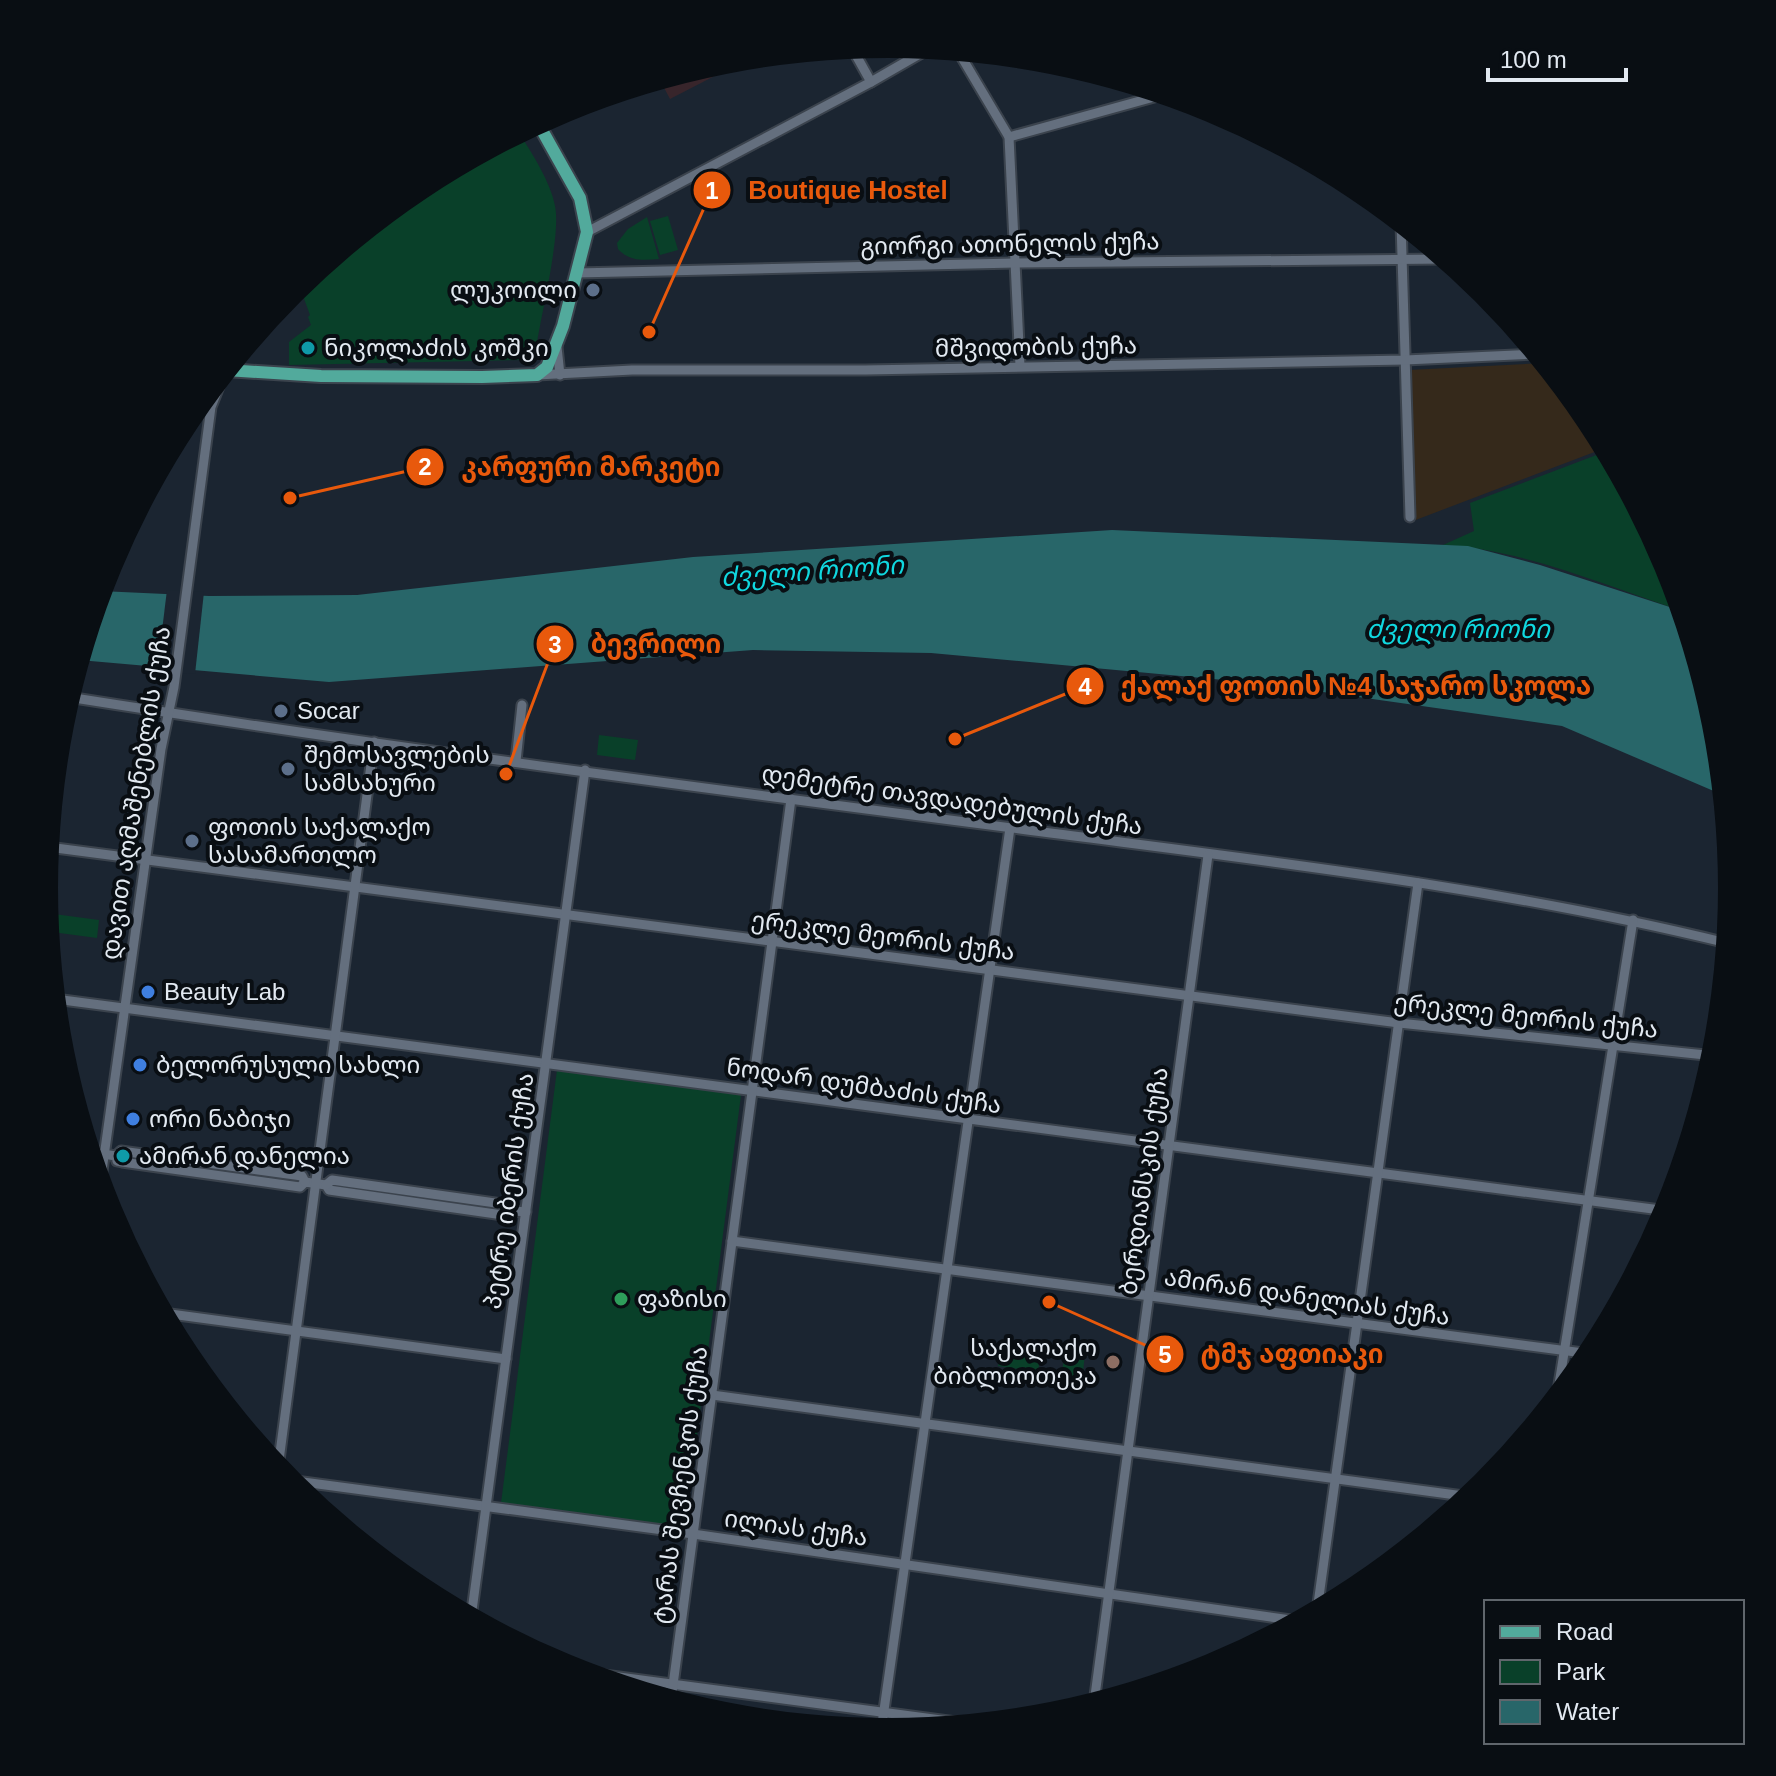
<svg xmlns="http://www.w3.org/2000/svg" width="1776" height="1776" font-family="Helvetica,'Noto Sans Georgian',sans-serif">
  <style>
    .industrial { fill: #35291b }
    .medical { fill: #38252b }
    .green { fill: #094029 }
    .water { fill: #286669 }
    .pier { fill: #1b2531 }
    .lines { fill: none; stroke-linecap: round; stroke-linejoin: round }
    .minor-casing { stroke: #3b434d; stroke-width: 13 }
    .major-casing { stroke: #3b434d; stroke-width: 16 }
    .minor { stroke: #646f7e; stroke-width: 9 }
    .major { stroke: #52aa9c; stroke-width: 12 }
    .service-dot { fill: #5c6f8a; stroke: #090e13; stroke-width: 3 }
    .culture-dot { fill: #0f9aa8; stroke: #090e13; stroke-width: 3 }
    .shop-dot { fill: #3f7fe0; stroke: #090e13; stroke-width: 3 }
    .leisure-dot { fill: #2e9e5b; stroke: #090e13; stroke-width: 3 }
    .education-dot { fill: #8d6e63; stroke: #090e13; stroke-width: 3 }
    .labels { text-anchor: middle; stroke-width: 8; stroke-linejoin: round; paint-order: stroke }
    .street-label { font-size: 24px; fill: #e2e9f1; stroke: #090e13 }
    .poi-label { font-size: 24px; fill: #e2e9f1; stroke: #090e13; text-anchor: start }
    .water-label { font-size: 26px; font-style: italic; fill: #10d8e0; stroke: #090e13 }
    .leader { fill: none; stroke: #e8590c; stroke-width: 3 }
    .callout-dot { fill: #e8590c; stroke: #090e13; stroke-width: 3 }
    .mark-label { font-size: 24px; text-anchor: middle; font-weight: bold; fill: #fff }
    .callout-label { font-size: 26px; text-anchor: middle; font-weight: bold; fill: #e8590c; stroke: #090e13; stroke-width: 8; stroke-linejoin: round; paint-order: stroke }
  </style>
  <rect width="100%" height="100%" fill="#1b2531"/>
  <path class="industrial" d="M1544,363L1590,419L1605,448L1413,521L1409,370Z"/>
  <path class="medical" d="M724,60H728L732,67L670,99L660,80Z"/>
  <g class="green">
    <path d="M519,133C532,153 551,183 555,206C561,234 542,311 537,343L532,355L524,360L289,365V342L311,325L308,317L310,315L299,285L419,186Z"/>
    <path d="M668,216L678,250L660,255L650,221Z"/>
    <path d="M647,217L659,259C643,260 630,262 618,249L617,243L628,229Z"/>
    <path d="M1607,451L1668,565L1682,611C1607,586 1522,549 1443,545L1474,531L1470,503Z"/>
    <path d="M599,735L638,740L635,760L597,755Z"/>
    <path d="M54,914L99,920L97,938L52,932Z"/>
    <path d="M557,1070L741,1095L685,1528L501,1503Z"/>
    <path d="M1066,1341L1086,1344L1081,1391L1060,1388Z"/>
    <path d="M1001,1346L1041,1352L1038,1372L998,1366Z"/>
  </g>
  <path class="water" d="M1112,530L1468,546L1540,565L1682,611L1716,724L1723,795L1562,726L1267,684L931,653L753,650L329,682L79,660L100,591L209,596L357,595L693,557Z"/>
  <path class="pier" d="M167,590L204,592L195,674L157,671Z"/>
  <g class="lines">
    <defs>
      <g id="minor">
        <path d="M852,48L871,82"/>
        <path d="M958,51L1009,137L1020,366"/>
        <path d="M1009,137L1165,94"/>
        <path d="M1401,223L1410,517"/>
        <path d="M587,232L871,82L930,48"/>
        <path d="M576,273L1015,263L1445,259"/>
        <path d="M557,347L560,375"/>
        <path d="M537,375L632,370H865L1405,360L1536,354"/>
        <path d="M68,697C384,747 702,788 1020,829C1256,860 1495,886 1727,943"/>
        <path d="M516,761L522,705"/>
        <path d="M48,847L1399,1023L1715,1056"/>
        <path d="M55,999L1668,1211"/>
        <path d="M90,1152L116,1156L117,1161L122,1162L300,1187L305,1182L326,1185L329,1190L510,1216L515,1211L526,1212"/>
        <path d="M116,1156L121,1151L302,1176L305,1182"/>
        <path d="M100,1185L161,749L174,687L211,407L220,384L218,380"/>
        <path d="M326,1185L332,1180L510,1205L515,1211"/>
        <path d="M732,1241L1591,1354"/>
        <path d="M163,1313L506,1359"/>
        <path d="M712,1395L1471,1497"/>
        <path d="M1557,1397L1633,920"/>
        <path d="M278,1468L374,742"/>
        <path d="M288,1480L693,1534L1298,1621"/>
        <path d="M1317,1611L1418,883"/>
        <path d="M471,1618L585,770"/>
        <path d="M574,1671L971,1724"/>
        <path d="M671,1700L791,799"/>
        <path d="M1094,1703L1208,855"/>
        <path d="M881,1731L1010,828"/>
      </g>
      <path id="major" d="M226,370L321,376L482,377L537,375L547,367L563,326L587,232L580,198L538,123"/>
    </defs>
    <use href="#minor" class="minor-casing"/>
    <use href="#major" class="major-casing"/>
    <use href="#minor" class="minor"/>
    <use href="#major" class="major"/>
  </g>
  <g class="service-dot">
    <circle cx="593" cy="290" r="8"/>
    <circle cx="281" cy="711" r="8"/>
    <circle cx="288" cy="769" r="8"/>
    <circle cx="192" cy="841" r="8"/>
  </g>
  <g class="culture-dot">
    <circle cx="308" cy="348" r="8"/>
    <circle cx="123" cy="1156" r="8"/>
  </g>
  <g class="shop-dot">
    <circle cx="148" cy="992" r="8"/>
    <circle cx="140" cy="1065" r="8"/>
    <circle cx="133" cy="1119" r="8"/>
  </g>
  <circle class="leisure-dot" cx="621" cy="1299" r="8"/>
  <circle class="education-dot" cx="1113" cy="1362" r="8"/>
  <g class="labels">
    <g class="street-label">
      <text transform="translate(1010 244) rotate(-1)" y="8">გიორგი ათონელის ქუჩა</text>
      <text transform="translate(1036 347) rotate(-1)" y="8">მშვიდობის ქუჩა</text>
      <text transform="translate(136 793) rotate(-81)" y="8">დავით აღმაშენებლის ქუჩა</text>
      <text transform="translate(952 800) rotate(8)" y="8">დემეტრე თავდადებულის ქუჩა</text>
      <text transform="translate(883 936) rotate(7)" y="8">ერეკლე მეორის ქუჩა</text>
      <text transform="translate(1526 1016) rotate(6)" y="8">ერეკლე მეორის ქუჩა</text>
      <text transform="translate(864 1086) rotate(8)" y="8">ნოდარ დუმბაძის ქუჩა</text>
      <text transform="translate(1144 1181) rotate(-82)" y="8">ბერდიანსკის ქუჩა</text>
      <text transform="translate(509 1191) rotate(-82)" y="8">პეტრე იბერის ქუჩა</text>
      <text transform="translate(1307 1297) rotate(8)" y="8">ამირან დანელიას ქუჩა</text>
      <text transform="translate(680 1485) rotate(-82)" y="8">ტარას შევჩენკოს ქუჩა</text>
      <text transform="translate(796 1528) rotate(8)" y="8">ილიას ქუჩა</text>
    </g>
    <g class="poi-label">
      <text x="577" y="298" text-anchor="end">ლუკოილი</text>
      <text x="324" y="356">ნიკოლაძის კოშკი</text>
      <text x="297" y="719">Socar</text>
      <text x="304" y="763">შემოსავლების<tspan x="304" dy="28">სამსახური</tspan></text>
      <text x="208" y="835">ფოთის საქალაქო<tspan x="208" dy="28">სასამართლო</tspan></text>
      <text x="164" y="1000">Beauty Lab</text>
      <text x="156" y="1073">ბელორუსული სახლი</text>
      <text x="149" y="1127">ორი ნაბიჯი</text>
      <text x="139" y="1164">ამირან დანელია</text>
      <text x="637" y="1307">ფაზისი</text>
      <text x="1097" y="1356" text-anchor="end">საქალაქო<tspan x="1097" dy="28">ბიბლიოთეკა</tspan></text>
    </g>
    <g class="water-label">
      <text transform="translate(812 571) rotate(-4)" y="9">ძველი რიონი</text>
      <text x="1458" y="638">ძველი რიონი</text>
    </g>
  </g>
  <path d="M0 0H1776V1776H0ZM58 888a830 830 0 1 1 1660 0a830 830 0 1 1-1660 0Z" fill="#090e13" fill-rule="evenodd"/>
  <path class="leader" d="M649 332L712 190M290 498L425 467M506 774L555 644M955 739L1085 686M1049 1302L1165 1354"/>
  <g class="callout-dot">
    <circle cx="649" cy="332" r="8"/>
    <circle cx="290" cy="498" r="8"/>
    <circle cx="506" cy="774" r="8"/>
    <circle cx="955" cy="739" r="8"/>
    <circle cx="1049" cy="1302" r="8"/>
    <circle cx="712" cy="190" r="20"/>
    <circle cx="425" cy="467" r="20"/>
    <circle cx="555" cy="644" r="20"/>
    <circle cx="1085" cy="686" r="20"/>
    <circle cx="1165" cy="1354" r="20"/>
  </g>
  <g class="mark-label">
    <text x="712" y="199">1</text>
    <text x="425" y="475">2</text>
    <text x="555" y="653">3</text>
    <text x="1085" y="695">4</text>
    <text x="1165" y="1363">5</text>
  </g>
  <g class="callout-label">
    <text x="848" y="199">Boutique Hostel</text>
    <text x="591" y="476">კარფური მარკეტი</text>
    <text x="656" y="653">ბევრილი</text>
    <text x="1356" y="695">ქალაქ ფოთის №4 საჯარო სკოლა</text>
    <text x="1292" y="1363">ტმჯ აფთიაკი</text>
  </g>
  <rect x="1484" y="1600" width="260" height="144" fill="#090e13" stroke="#60666c" stroke-width="2"/>
  <rect x="1500" y="1626" width="40" height="12" fill="#52aa9c" stroke="#60666c" stroke-width="2"/>
  <text x="1556" y="1640" font-size="24" fill="#e2e9f1">Road</text>
  <rect x="1500" y="1660" width="40" height="24" fill="#094029" stroke="#60666c" stroke-width="2"/>
  <text x="1556" y="1680" font-size="24" fill="#e2e9f1">Park</text>
  <rect x="1500" y="1700" width="40" height="24" fill="#286669" stroke="#60666c" stroke-width="2"/>
  <text x="1556" y="1720" font-size="24" fill="#e2e9f1">Water</text>
  <path d="M1488 68v12h138v-12" fill="none" stroke="#e2e9f1" stroke-width="4"/>
  <text x="1500" y="68" font-size="24" fill="#e2e9f1" stroke="#090e13" stroke-width="6" paint-order="stroke">100 m</text>
</svg>
